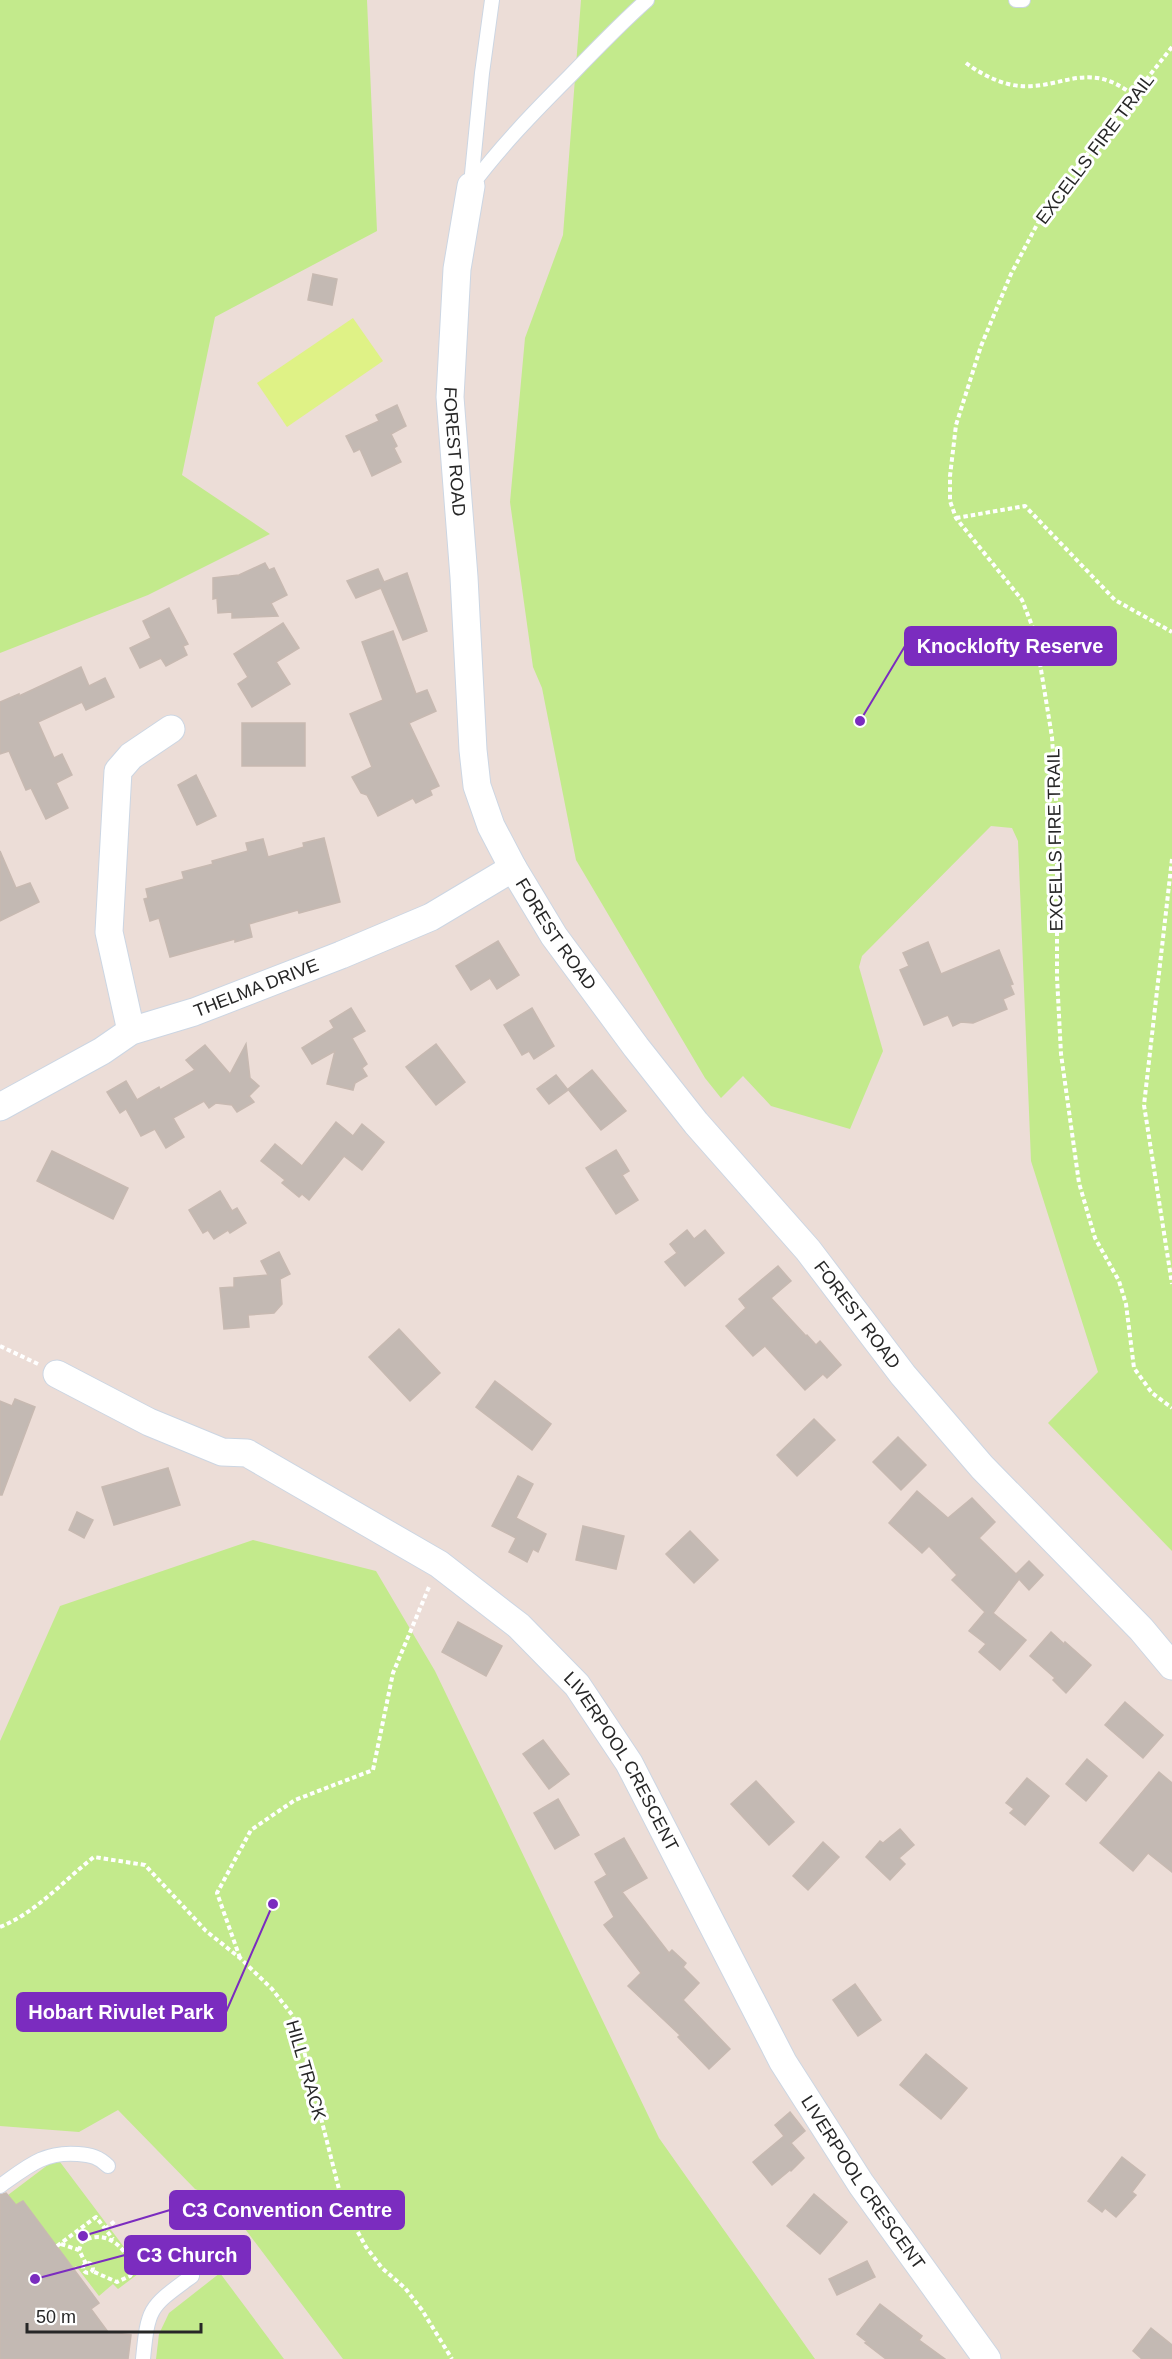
<svg xmlns="http://www.w3.org/2000/svg" width="1172" height="2359" font-family="Helvetica,sans-serif">
  <style>
    .green { fill: #c3ea8c }
    .pitch { fill: #dff286 }
    .building { fill: #c3b9b3; stroke: #c7b9b1; stroke-width: 1.5 }
    .lines { fill: none; stroke-linecap: round; stroke-linejoin: round }
    .lane-casing { stroke: #ccd6e3; stroke-width: 16 }
    .street-casing { stroke: #ccd6e3; stroke-width: 29 }
    .path { stroke: #fff; stroke-width: 4; stroke-dasharray: 4.5 3; stroke-linecap: butt }
    .lane { stroke: #fff; stroke-width: 14 }
    .street { stroke: #fff; stroke-width: 27 }
    .labels { text-anchor: middle; stroke-width: 6; stroke-linejoin: round; paint-order: stroke }
    .street-label { font-size: 18px; fill: #272727; stroke: #fff }
    .leader { fill: none; stroke: #7b2cbf; stroke-width: 2 }
    .callout-dot { fill: #7b2cbf; stroke: #fff; stroke-width: 2 }
    .callout { fill: #7b2cbf; stroke: #7b2cbf; stroke-width: 2 }
    .callout-label { font-size: 20px; text-anchor: middle; font-weight: bold; fill: #fff }
  </style>
  <rect width="100%" height="100%" fill="#ecddd7"/>
  <g class="green">
    <path d="M0,0H367L377,231L215,317L182,475L270,534L148,595L0,653Z"/>
    <path d="M581,0H1172V1551L1048,1423L1098,1372L1031,1161L1018,841L1012,828L991,826L862,956L859,967L883,1051L850,1129L771,1106L743,1076L721,1098L705,1078L576,860L542,688L533,667L510,502L525,338L563,235Z"/>
    <path d="M253,1540L376,1571L435,1671L659,2138L815,2359H343L224,2201L195,2189L118,2110L79,2132L0,2126V1741L60,1606Z"/>
    <path d="M57,2158L142,2271L118,2289L113,2284L99,2296L76,2266L73,2268L23,2201L16,2205L8,2195Z"/>
    <path d="M220,2273L284,2359H156L159,2334L169,2313Z"/>
  </g>
  <path class="pitch" d="M353,318L383,361L287,427L257,383Z"/>
  <g class="building">
    <path d="M313,274L337,279L332,305L308,300Z"/>
    <path d="M397,405L406,426L391,434L397,446L394,448L401,462L372,476L360,449L354,452L346,436L379,421L376,415Z"/>
    <path d="M265,563L269,570L274,568L287,595L271,603L278,616L232,618V612L218,613L217,598L213,599V578L239,575Z"/>
    <path d="M378,569L384,582L407,573L427,631L403,640L381,588L356,598L347,581Z"/>
    <path d="M169,608L188,644L183,646L187,655L166,666L161,658L140,668L130,648L151,638L143,621Z"/>
    <path d="M283,623L299,648L276,662L290,684L252,707L238,684L248,677L234,654Z"/>
    <path d="M393,631L416,694L427,690L436,711L409,723L439,786L430,790L432,795L416,803L413,798L378,816L367,795L361,793L352,777L372,767L350,714L383,700L362,642Z"/>
    <path d="M81,667L89,686L105,678L114,697L86,710L82,702L38,722L54,758L62,754L72,775L56,783L68,808L46,819L31,788L26,790L9,751L0,754V702L19,694V696Z"/>
    <rect x="242" y="723" width="63" height="43"/>
    <path d="M196,775L216,816L197,825L178,785Z"/>
    <path d="M324,838L340,902L299,913L298,910L249,924L252,937L235,942V939L170,957L159,918L150,921L144,899L148,898L146,889L184,879L182,872L213,864L212,861L248,851L246,843L263,839L268,857L304,847L303,843Z"/>
    <path d="M0,851L16,888L30,883L39,902L0,921Z"/>
    <path d="M498,941L519,975L497,989L490,978L471,990L456,966Z"/>
    <path d="M928,942L941,974L999,950L1013,984L1010,985L1014,994L1003,999L1007,1009L973,1023L961,1022L953,1026L948,1015L924,1025L900,970L909,966L903,953Z"/>
    <path d="M351,1008L365,1031L352,1038L367,1064L362,1068L367,1076L355,1083L353,1090L327,1084L335,1051L312,1064L302,1048L334,1028L330,1021Z"/>
    <path d="M532,1008L554,1046L534,1059L529,1051L522,1055L504,1025Z"/>
    <path d="M246,1044L250,1078L259,1086L249,1096L254,1102L237,1112L232,1105L216,1103L209,1108L204,1101L173,1118L184,1137L166,1148L155,1129L141,1136L126,1109L120,1113L107,1092L126,1081L137,1100L159,1087L160,1090L195,1070L186,1060L205,1045L230,1074Z"/>
    <path d="M436,1044L465,1082L436,1105L406,1067Z"/>
    <path d="M592,1070L626,1111L601,1130L568,1089Z"/>
    <path d="M556,1075L568,1090L549,1104L537,1089Z"/>
    <path d="M336,1122L353,1136L362,1124L384,1142L362,1170L344,1156L309,1200L302,1194L299,1197L282,1183L285,1180L261,1161L275,1144L302,1166Z"/>
    <path d="M616,1150L629,1171L622,1175L638,1200L616,1214L586,1168Z"/>
    <path d="M52,1151L128,1188L113,1219L37,1181Z"/>
    <path d="M220,1191L232,1211L237,1208L246,1223L230,1233L228,1230L214,1239L208,1230L203,1233L189,1210Z"/>
    <path d="M687,1230L694,1239L705,1230L724,1253L685,1286L665,1262L677,1253L670,1244Z"/>
    <path d="M279,1252L290,1274L280,1279L282,1304L274,1313L248,1315L249,1327L224,1329L220,1288L234,1287V1278L268,1275L261,1261Z"/>
    <path d="M778,1266L791,1281L771,1298L806,1336L807,1335L816,1345L820,1341L841,1365L827,1378L823,1374L805,1390L765,1346L753,1356L726,1326L746,1308L739,1299Z"/>
    <path d="M399,1329L440,1373L410,1401L369,1357Z"/>
    <path d="M495,1381L551,1424L532,1450L476,1407Z"/>
    <path d="M15,1399L35,1407L2,1495H0V1401L12,1406Z"/>
    <path d="M814,1419L835,1440L797,1476L777,1455Z"/>
    <path d="M898,1437L926,1465L901,1490L873,1462Z"/>
    <path d="M168,1468L180,1505L114,1525L102,1487Z"/>
    <path d="M518,1476L533,1484L516,1518L546,1534L538,1552L533,1549L527,1562L509,1552L516,1538L492,1526Z"/>
    <path d="M917,1491L948,1518L972,1498L995,1522L979,1538L1016,1574L1029,1561L1043,1575L1029,1590L1019,1579L993,1613L1026,1640L1000,1670L979,1652L986,1644L969,1631L985,1612L952,1580L957,1575L929,1546L922,1553L889,1523Z"/>
    <path d="M77,1512L93,1520L84,1538L69,1530Z"/>
    <path d="M583,1526L624,1536L616,1569L576,1560Z"/>
    <path d="M690,1531L718,1560L694,1583L666,1554Z"/>
    <path d="M458,1622L502,1646L486,1676L442,1652Z"/>
    <path d="M1051,1632L1064,1644L1065,1642L1091,1665L1066,1693L1053,1680L1055,1678L1030,1656Z"/>
    <path d="M1125,1702L1163,1735L1143,1758L1105,1725Z"/>
    <path d="M543,1740L569,1774L549,1789L523,1754Z"/>
    <path d="M1087,1759L1107,1776L1086,1801L1066,1784Z"/>
    <path d="M1159,1772L1172,1783V1872L1148,1853L1133,1871L1100,1843Z"/>
    <path d="M1027,1778L1049,1796L1025,1825L1010,1813L1014,1809L1006,1803Z"/>
    <path d="M756,1781L794,1822L769,1845L731,1804Z"/>
    <path d="M558,1799L579,1835L555,1849L534,1813Z"/>
    <path d="M900,1829L914,1845L899,1858L905,1864L890,1880L866,1857L880,1841L883,1843Z"/>
    <path d="M624,1838L647,1878L622,1892L669,1953L672,1950L686,1963L683,1967L699,1983L683,2000L730,2049L709,2069L678,2037L680,2035L628,1986L641,1973L604,1925L614,1917L595,1882L607,1875L595,1854Z"/>
    <path d="M823,1842L839,1857L808,1890L793,1876Z"/>
    <path d="M855,1984L881,2020L858,2036L833,2000Z"/>
    <path d="M926,2054L967,2088L941,2119L900,2085Z"/>
    <path d="M790,2112L805,2131L791,2143L804,2158L791,2171L790,2170L772,2185L753,2162L784,2136L775,2125Z"/>
    <path d="M1122,2157L1145,2175L1132,2192L1136,2195L1116,2217L1105,2208L1102,2212L1088,2201Z"/>
    <path d="M6,2193L16,2205L23,2201L99,2303L91,2309L108,2332L131,2335L128,2359H0V2195Z"/>
    <path d="M814,2194L847,2222L820,2254L787,2226Z"/>
    <path d="M867,2261L875,2277L837,2295L829,2279Z"/>
    <path d="M880,2304L922,2336L919,2340L945,2359H886L865,2343L867,2342L857,2334Z"/>
    <path d="M1151,2328L1172,2345V2359H1142L1133,2351Z"/>
  </g>
  <g class="lines">
    <defs>
      <g id="lane">
        <path d="M1016,0H1023"/>
        <path d="M471,184L482,73L492,0"/>
        <path d="M471,186C501,146 534,112 569,77C594,51 620,24 647,0"/>
        <path d="M0,2186C27,2167 44,2151 78,2154C91,2155 99,2157 108,2166"/>
        <path d="M143,2359C148,2306 150,2307 192,2276"/>
      </g>
      <g id="street">
        <path id="s1" d="M471,186L457,269L450,397L464,577L473,750L477,786L491,826L513,868L554,936L636,1047L696,1123L808,1250L903,1375L982,1467L1141,1629L1172,1666"/>
        <path d="M131,1031L109,932L118,771L131,756L171,729"/>
        <path id="s2" d="M0,1107L102,1051L131,1031L194,1012L341,955L431,917L513,868"/>
        <path id="s3" d="M57,1374L149,1422L222,1452L247,1453L439,1564L519,1626L577,1685L629,1763L783,2062L861,2184L987,2359"/>
      </g>
    </defs>
    <use href="#lane" class="lane-casing"/>
    <use href="#street" class="street-casing"/>
    <g class="path">
      <path d="M1172,47L1066,181L1041,217L1011,274L981,346L956,425L950,476V501L956,518L1022,600L1035,633L1052,737L1057,815V977L1061,1054L1079,1183L1095,1238L1119,1281L1126,1304L1134,1368L1152,1393L1172,1408"/>
      <path d="M966,63C978,72 993,80 1008,84C1056,96 1085,55 1134,96"/>
      <path d="M956,518L1025,506L1115,600L1172,632"/>
      <path d="M1172,859L1144,1105L1172,1284"/>
      <path d="M0,1346L38,1364"/>
      <path d="M0,1927C37,1912 63,1881 94,1857L145,1865L206,1931L240,1958L272,1989L293,2016L301,2039L341,2197L354,2225L366,2247L382,2268L405,2288L422,2310L452,2359"/>
      <path d="M240,1958L217,1893L251,1830L295,1800L373,1770L393,1673L429,1587"/>
      <path d="M105,2229L115,2221"/>
      <path d="M61,2244L79,2250"/>
      <path d="M57,2246L96,2217L113,2239"/>
      <circle cx="88" cy="2268" r="5"/>
      <path d="M86,2264L79,2250L82,2242C106,2227 126,2248 134,2270L130,2276L117,2282L92,2271"/>
    </g>
    <use href="#lane" class="lane"/>
    <use href="#street" class="street"/>
  </g>
  <g class="labels">
    <g class="street-label">
      <text transform="translate(1095 149) rotate(-53)" y="6">EXCELLS FIRE TRAIL</text>
      <text dy="6" stroke="none"><textPath href="#s1" startOffset="267">FOREST ROAD</textPath></text>
      <text transform="translate(1055 840) rotate(-91)" y="6">EXCELLS FIRE TRAIL</text>
      <text dy="6" stroke="none"><textPath href="#s1" startOffset="771">FOREST ROAD</textPath></text>
      <text dy="6" stroke="none"><textPath href="#s2" startOffset="284">THELMA DRIVE</textPath></text>
      <text dy="6" stroke="none"><textPath href="#s1" startOffset="1257">FOREST ROAD</textPath></text>
      <text dy="6" stroke="none"><textPath href="#s3" startOffset="702">LIVERPOOL CRESCENT</textPath></text>
      <text transform="translate(306 2070) rotate(74)" y="6">HILL TRACK</text>
      <text dy="6" stroke="none"><textPath href="#s3" startOffset="1188">LIVERPOOL CRESCENT</textPath></text>
    </g>
  </g>
  <path class="leader" d="M860 721L905 646M273 1904L226 2012M83 2236L170 2210M35 2279L125 2255"/>
  <g class="callout-dot">
    <circle cx="860" cy="721" r="6"/>
    <circle cx="273" cy="1904" r="6"/>
    <circle cx="83" cy="2236" r="6"/>
    <circle cx="35" cy="2279" r="6"/>
  </g>
  <g class="callout">
    <rect x="905" y="627" width="211" height="38" rx="6"/>
    <rect x="17" y="1993" width="209" height="38" rx="6"/>
    <rect x="170" y="2191" width="234" height="38" rx="6"/>
    <rect x="125" y="2236" width="125" height="38" rx="6"/>
  </g>
  <g class="callout-label">
    <text x="1010" y="653">Knocklofty Reserve</text>
    <text x="121" y="2019">Hobart Rivulet Park</text>
    <text x="287" y="2217">C3 Convention Centre</text>
    <text x="187" y="2262">C3 Church</text>
  </g>
  <path d="M27 2323v9h174v-9" fill="none" stroke="#272727" stroke-width="3"/>
  <text x="36" y="2323" font-size="18" fill="#272727" stroke="#ffffff" stroke-width="4.5" paint-order="stroke">50 m</text>
</svg>
